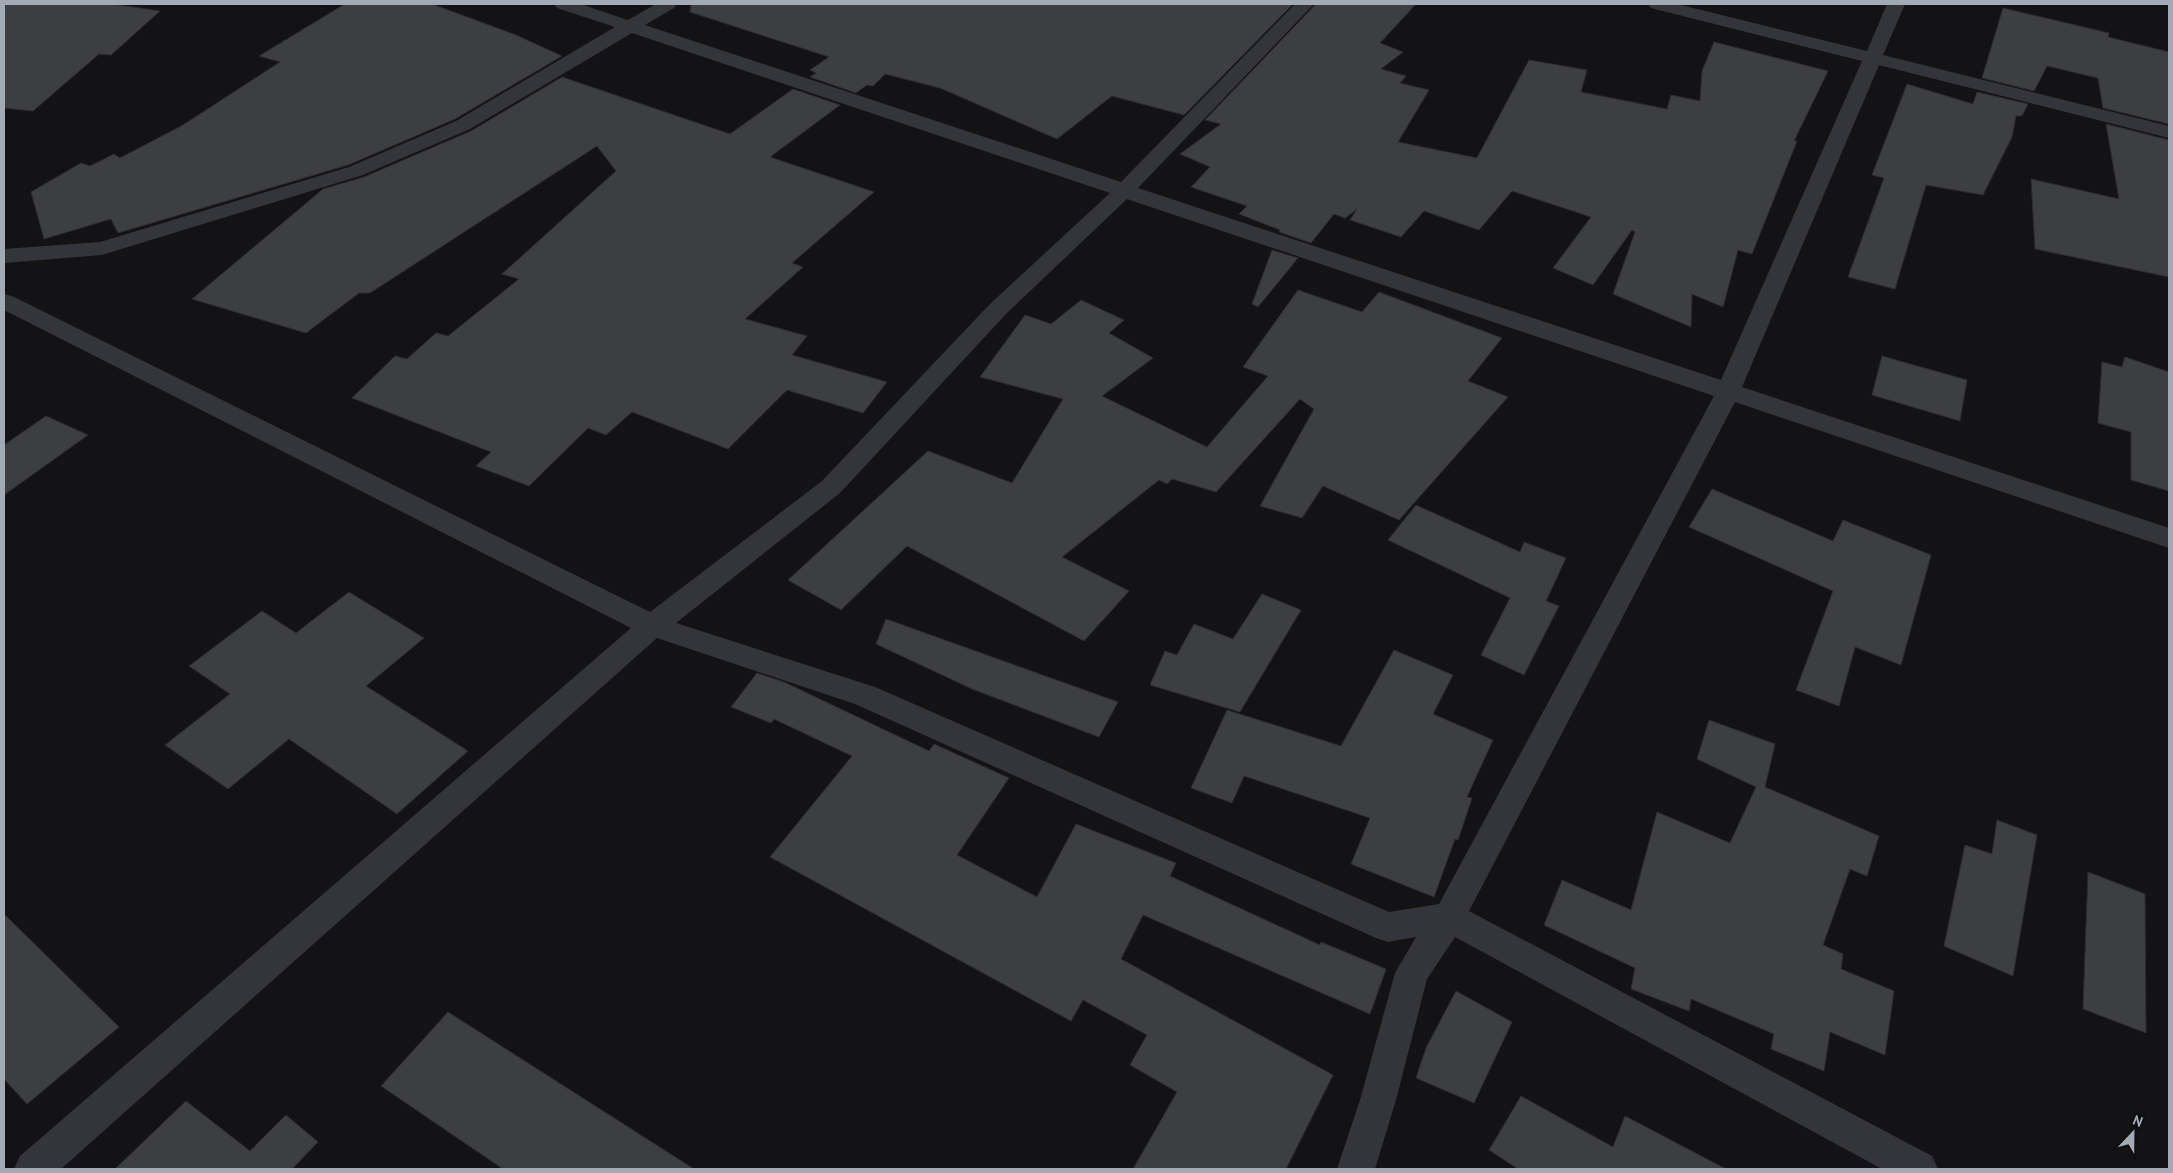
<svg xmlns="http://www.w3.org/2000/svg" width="2173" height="1173" font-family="'PT Sans',sans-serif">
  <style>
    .building { fill: #3d3e42; stroke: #2d2d31 }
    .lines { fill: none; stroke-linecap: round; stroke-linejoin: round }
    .minor { fill: #34353a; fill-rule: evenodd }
  </style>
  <rect width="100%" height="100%" fill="#131315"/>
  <g class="building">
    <path d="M4,4H112L160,11L111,55L99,54L33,111L4,108Z"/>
    <path d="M345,4H432L516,35L562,56L455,119L348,165L118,233L111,219L44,239L31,192L81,163L90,166L114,154L120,158L183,125L280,62L259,56Z"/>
    <path d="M691,4H1293L1184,115L1112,96L1057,139L940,88L885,74L873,86L867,85L856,93L810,77L816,73L810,70L829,57L690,12Z"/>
    <path d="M1316,4H1416L1380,43L1403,52L1381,69L1406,76L1400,83L1429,90L1398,142L1477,158L1529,60L1587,70L1581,92L1667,109L1671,95L1700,101L1702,71L1714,42L1828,71L1794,141H1797L1752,254L1738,250L1723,307L1692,294L1691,327L1613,294L1635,232L1632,230L1593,285L1553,268L1591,217L1512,191L1479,230L1424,211L1401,237L1350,220L1357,209L1345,218L1334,214L1311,243L1279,232L1280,230L1239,214L1247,206L1191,187L1210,167L1180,154L1221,124L1205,120Z"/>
    <path d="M2003,8L2109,33L2108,37L2169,52V124L2103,108L2098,78L2047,66L2034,91L1982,78Z"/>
    <path d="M562,77L730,134L793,89L840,105L770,157L874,192L792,263L803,267L745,319L807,336L792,355L887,382L863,413L787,390L728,449L632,412L606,435L588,428L529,486L476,466L491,452L352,398L395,356L407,359L436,333L448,336L519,279L502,274L616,171L597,146L370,293H359L306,333L192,299L323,189L364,177L471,131Z"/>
    <path d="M1907,84L1973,104L1977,92L2028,104L2022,116H2016L2012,137L1983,195L1926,185L1895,289L1848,277L1884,178L1872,175Z"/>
    <path d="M2106,124L2169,140V277L2035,249L2031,179L2119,199Z"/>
    <path d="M1272,250L1298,258L1258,307L1252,304Z"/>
    <path d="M1298,290L1362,312L1379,292L1502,338L1468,381L1508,397L1399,520L1323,486L1302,518L1260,506L1314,409L1300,399L1216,492L1172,479L1167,484L1159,480L1062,557L1129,591L1084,641L907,546L841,610L788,580L928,451L1012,483L1063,399L980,377L1025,315L1051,324L1081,300L1124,320L1109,333L1153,358L1102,396L1207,447L1268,376L1243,367Z"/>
    <path d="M1882,356L1967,380L1960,421L1872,395Z"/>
    <path d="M2125,357L2169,372V491L2131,480V432L2098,423L2102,362L2122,367Z"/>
    <path d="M46,416L88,435L4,495V445Z"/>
    <path d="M1712,489L1833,541L1843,520L1931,555L1901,665L1855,647L1839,706L1796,690L1833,591L1689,527Z"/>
    <path d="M1416,505L1520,552L1524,542L1566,558L1546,601L1559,606L1524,675L1481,655L1510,598L1388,540Z"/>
    <path d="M349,592L424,638L366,686L468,751L397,814L289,739L228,789L165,745L230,694L189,666L262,611L296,633Z"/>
    <path d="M1262,594L1301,610L1240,712L1150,685L1165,651L1177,655L1194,624L1233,639Z"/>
    <path d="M886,619L1118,702L1099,737L972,689L876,644Z"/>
    <path d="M1394,650L1453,675L1433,714L1493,740L1467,797L1472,798L1458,840L1455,839L1434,897L1351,864L1370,818L1244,776L1232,803L1191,788L1227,710L1341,746Z"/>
    <path d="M757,673L784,682L929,751L934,744L1009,778L957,855L1037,897L1076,824L1176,863L1170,876L1320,945L1321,942L1386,969L1370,1014L1143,915L1121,959L1333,1075L1286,1169H1133L1177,1092L1130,1065L1147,1035L1083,1000L1071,1021L770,857L852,756L774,719L771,723L731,707Z"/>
    <path d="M1709,720L1775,744L1765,787L1879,836L1867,876L1850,869L1823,945L1843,954L1841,969L1894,991L1885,1055L1830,1032L1824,1071L1771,1049L1774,1034L1691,999L1689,1011L1631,989L1635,968L1544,925L1562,880L1631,910L1657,812L1730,843L1756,787L1697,759Z"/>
    <path d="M1997,820L2037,835L2013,976L1944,946L1965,845L1992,854Z"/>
    <path d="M2088,872L2145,894L2146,1033L2083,1009Z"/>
    <path d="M4,914L119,1027L27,1104L4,1079Z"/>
    <path d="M1456,991L1512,1022L1474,1103L1416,1078L1426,1048Z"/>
    <path d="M448,1012L694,1169H503L381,1086Z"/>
    <path d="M1521,1096L1613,1147L1625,1116L1726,1169H1518L1489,1150Z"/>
    <path d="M186,1101L250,1151L286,1115L318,1142L292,1169H115Z"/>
  </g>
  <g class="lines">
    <path class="minor" d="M554,4H580L628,20L656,4H677L674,8L645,25L1121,182L1295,4H1314L1138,188L1721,380L1862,61L1651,8L1648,4H1677L1867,51L1887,4H1905L1883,55L2169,126V138L1879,65L1742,387L2169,528V548L1735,402L1469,911L1932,1156L1938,1169H1882L1455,937L1427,979L1396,1100L1375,1169H1337L1360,1100L1395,973L1416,937L1388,942L1376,938L855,704L657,638L61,1169H14L20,1156L631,628L4,310V294L12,296L650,612L822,481L990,304L1110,193L632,33L470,129L363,175L102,255L4,263V249L100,242L349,167L456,121L615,27L557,8ZM1127,199L1714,396L1439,904L1389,912L875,687L676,623L840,493L1006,314Z"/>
  </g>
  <rect width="2173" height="1173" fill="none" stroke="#a4a9b6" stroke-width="10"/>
  <g transform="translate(2133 1133) rotate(22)" stroke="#0e0e10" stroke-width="4" paint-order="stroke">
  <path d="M0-4L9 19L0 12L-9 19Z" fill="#a4a9b6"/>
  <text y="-8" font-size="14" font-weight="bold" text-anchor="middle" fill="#a4a9b6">N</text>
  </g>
</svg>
